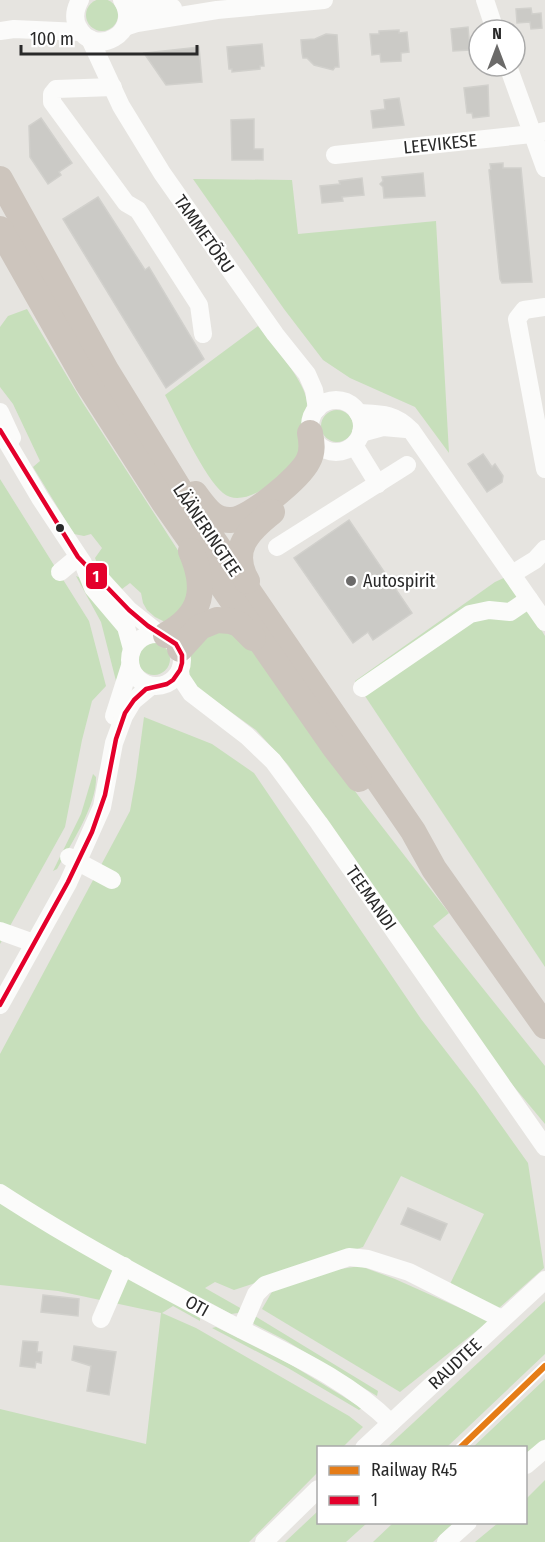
<svg xmlns="http://www.w3.org/2000/svg" width="545" height="1542" font-family="'Fira Sans Condensed',sans-serif">
  <style>
    .green { fill: #c7dfbb }
    .building { fill: #cbcac6; stroke: #d1d0cc; stroke-width: 1.5 }
    .lines { fill: none; stroke-linecap: round; stroke-linejoin: round }
    .minor { stroke: #fbfbfa; stroke-width: 18 }
    .highway { stroke: #cdc5bd; stroke-width: 26 }
    .bus-1-casing { stroke: #fff; stroke-width: 9 }
    .bus-1 { stroke: #e4002b; stroke-width: 4.5 }
    .rail-1-casing { stroke: #fff; stroke-width: 10 }
    .rail-1 { stroke: #e57c17; stroke-width: 6 }
    .bus-dot { fill: #292929; stroke: #fff; stroke-width: 2 }
    .poi-dot { fill: #6b6a69; stroke: #fff; stroke-width: 2 }
    .labels { text-anchor: middle; stroke-width: 4.5; stroke-linejoin: round; paint-order: stroke }
    .street-label { font-size: 18px; fill: #292929; stroke: #fff }
    .poi-label { font-size: 18px; fill: #292929; stroke: #fff; text-anchor: start }
    .line-badge { stroke: #fff; stroke-width: 2 }
    .badge-label { font-size: 16px; text-anchor: middle; font-weight: bold; fill: #fff }
  </style>
  <rect width="100%" height="100%" fill="#e6e4e0"/>
  <g class="green">
    <circle cx="102" cy="15" r="16"/>
    <path d="M193,179L292,180L298,234L436,221L449,453L415,407L350,378L323,360L284,309Z"/>
    <path d="M27,309L83,403L179,552L189,578V601L171,625L155,617L147,610L143,603L141,593L130,583L122,589C110,584 99,570 95,558L102,548L91,534L84,536L74,534L33,467L40,461L13,404L0,387V327L8,316Z"/>
    <path d="M258,326C271,343 307,383 307,403C307,408 304,439 303,444C297,467 247,513 223,493C204,477 178,420 165,395Z"/>
    <circle cx="337" cy="426" r="16"/>
    <path d="M0,479L89,621L106,686L92,701L82,740L65,827L0,944Z"/>
    <path d="M76,576L81,578C90,590 118,619 122,631C129,647 123,667 116,681L101,622Z"/>
    <path d="M508,576L545,636V967L355,681L495,582Z"/>
    <path d="M222,628L245,641L363,802L449,913L433,926L545,1066V1124L506,1077L288,765L256,730L192,684L186,666L194,643Z"/>
    <circle cx="154" cy="659" r="16"/>
    <path d="M144,717L212,744L254,773L421,1019L476,1090L528,1163L544,1268L498,1309L449,1286L484,1214L401,1176L363,1247L234,1290L215,1282L205,1288L242,1309L238,1313L231,1314L194,1294L177,1304L200,1317V1321L173,1306L162,1313L196,1328L349,1416L363,1427L343,1447L318,1448V1472L249,1542H0V1409L146,1444L161,1313L58,1291L0,1285V1054L130,811L136,777Z"/>
    <path d="M93,774L96,777C97,805 71,844 57,869L53,871L81,814Z"/>
    <path d="M360,1266L395,1279L489,1321L400,1392L262,1309L273,1290L321,1272Z"/>
    <path d="M545,1301V1354L447,1447H387Z"/>
    <path d="M253,1315L378,1391L377,1396L285,1340L254,1324L251,1320Z"/>
    <path d="M216,1327L290,1364L362,1408L359,1410L288,1368L212,1328Z"/>
    <path d="M545,1379V1439L526,1457V1448H472Z"/>
    <path d="M545,1480V1542H475L498,1523L526,1522V1499Z"/>
    <path d="M318,1511V1522L367,1523L346,1542H285Z"/>
    <path d="M393,1523H454L433,1542H373Z"/>
  </g>
  <g class="building">
    <path d="M531,8L532,14L541,13L542,28L531,29L530,22L517,23L516,9Z"/>
    <path d="M468,27L470,50L453,51L451,29Z"/>
    <path d="M399,30V33L407,32L409,52L401,53V61L381,62L380,54L372,55L370,34H379V31Z"/>
    <path d="M326,34L337,35L339,67H335L333,70L314,65L307,58H303L302,53L301,40L315,39Z"/>
    <path d="M262,44L264,66H260V69L232,72V69H229L227,47Z"/>
    <path d="M199,47L202,82L166,85L144,53Z"/>
    <path d="M488,85L489,116L473,118L472,113H467L464,88Z"/>
    <path d="M399,98L404,125L373,128L371,111L385,109L384,100Z"/>
    <path d="M41,118L72,163L59,172L61,175L48,184L30,157L29,126Z"/>
    <path d="M254,119V149H263V160H232L231,120Z"/>
    <path d="M503,163V168H521L532,282L502,283L500,279L489,170L491,169L490,164Z"/>
    <path d="M423,173L425,196L384,198L383,187L380,184L383,181L382,177Z"/>
    <path d="M362,178L364,195L342,197L343,201L322,203L320,186L340,184L339,181Z"/>
    <path d="M98,197L145,270L149,267L204,359L166,388L63,219Z"/>
    <path d="M483,454L492,467L495,464L503,476L502,482L487,492L468,464Z"/>
    <path d="M349,520L412,613L373,640L368,632L353,643L294,558Z"/>
    <path d="M408,1208L447,1224L440,1240L401,1224Z"/>
    <path d="M43,1295L79,1299L78,1316L41,1312Z"/>
    <path d="M23,1341L38,1342L37,1352H42L41,1363L36,1362L35,1368L20,1366Z"/>
    <path d="M74,1346L116,1352L109,1395L87,1391L91,1366L72,1360Z"/>
  </g>
  <g class="lines">
    <g class="minor">
      <path d="M80,0C75,9 73,18 78,27C94,59 143,33 122,0"/>
      <path d="M485,0L495,30"/>
      <path d="M126,6L173,8"/>
      <path d="M125,27L137,23L217,10L324,0"/>
      <path d="M0,31L14,29L80,32"/>
      <path d="M90,39L121,106L162,173L275,334L307,374L314,390L317,409"/>
      <path d="M508,66L545,168"/>
      <path d="M113,87L56,89L52,94V102L126,203L138,210L199,305L203,334"/>
      <path d="M335,155L532,134L545,131"/>
      <path d="M545,307L524,310L517,319L545,469"/>
      <circle cx="336" cy="426" r="26"/>
      <path d="M0,412L12,438"/>
      <path d="M358,413C381,414 394,413 411,430L545,622"/>
      <path d="M0,430L40,498L83,563L93,588L126,627L132,649"/>
      <path d="M361,433L383,427L406,429"/>
      <path d="M354,445L378,484"/>
      <path d="M277,547L407,465"/>
      <path d="M60,572L78,557"/>
      <path d="M512,574L535,560L545,549"/>
      <path d="M98,576L129,610L158,633"/>
      <circle cx="156" cy="660" r="26"/>
      <path d="M180,671L181,678L191,693L247,736L273,761L319,823L545,1147"/>
      <path d="M362,688L470,614L489,610L510,612L529,599"/>
      <path d="M114,716L130,666"/>
      <path d="M69,857L112,880"/>
      <path d="M0,931L28,941"/>
      <path d="M0,1005L68,883L102,807L114,743L124,716L133,701L151,686"/>
      <path d="M0,1193C72,1240 149,1281 225,1321C282,1351 345,1377 391,1423"/>
      <path d="M101,1319L124,1266"/>
      <path d="M241,1329L256,1294L265,1285L349,1257L368,1259L409,1272L502,1319"/>
      <path d="M364,1448L545,1280"/>
      <path d="M526,1465L545,1449"/>
      <path d="M264,1542L318,1489"/>
      <path d="M446,1542L468,1522"/>
    </g>
    <g class="highway">
      <path d="M0,179L106,370L188,503L413,831L434,869L545,1026"/>
      <path d="M0,229L88,384L163,501L335,748L359,779"/>
      <path d="M195,494C205,507 213,521 231,520C250,520 300,477 308,461C313,452 312,443 310,433"/>
      <path d="M247,581C229,550 248,531 272,512"/>
      <path d="M166,635C203,615 207,588 191,551"/>
      <path d="M180,649L200,627L217,620L230,621L239,624L253,638"/>
    </g>
    <defs>
      <path id="bus-1" d="M0,430L78,557L129,610L148,626L176,644L182,655V663L180,670L173,680L167,684L146,689L134,700L125,713L116,739L105,795L92,832L68,882L0,1005"/>
    </defs>
    <use href="#bus-1" class="bus-1-casing"/>
    <use href="#bus-1" class="bus-1"/>
    <defs>
      <path id="rail-1" d="M460,1448L545,1366"/>
    </defs>
    <use href="#rail-1" class="rail-1-casing"/>
    <use href="#rail-1" class="rail-1"/>
  </g>
  <circle class="bus-dot" cx="60" cy="528" r="5"/>
  <circle class="poi-dot" cx="351" cy="581" r="6"/>
  <g class="labels">
    <g class="street-label">
      <text transform="translate(440 144) rotate(-6)" y="6">LEEVIKESE</text>
      <text transform="translate(204 234) rotate(55)" y="6">TAMMETÕRU</text>
      <text transform="translate(207 530) rotate(56)" y="6">LÄÄNERINGTEE</text>
      <text transform="translate(371 898) rotate(55)" y="6">TEEMANDI</text>
      <text transform="translate(197 1306) rotate(29)" y="6">OTI</text>
      <text transform="translate(455 1364) rotate(-43)" y="6">RAUDTEE</text>
    </g>
    <g class="poi-label">
      <text x="363" y="587">Autospirit</text>
    </g>
  </g>
  <rect class="line-badge" x="85" y="562" width="23" height="28" rx="6" fill="#e4002b"/>
  <g class="badge-label">
    <text x="96" y="582">1</text>
  </g>
  <rect x="317" y="1446" width="210" height="78" fill="#ffffff" stroke="#a9a9a9" stroke-width="1.5"/>
  <rect x="329" y="1466" width="30" height="9" fill="#e57c17" stroke="#a9a9a9" stroke-width="1.5"/>
  <text x="371" y="1476" font-size="18" fill="#292929">Railway R45</text>
  <rect x="329" y="1496" width="30" height="9" fill="#e4002b" stroke="#a9a9a9" stroke-width="1.5"/>
  <text x="371" y="1506" font-size="18" fill="#292929">1</text>
  <g transform="translate(497 48)"><circle r="28" fill="#ffffff" stroke="#a9a9a9" stroke-width="1.5"/>
  <path d="M0-4.5L10 22L0 15L-10 22Z" fill="#6b6a69"/>
  <text y="-9" font-size="16" font-weight="bold" text-anchor="middle" fill="#292929">N</text>
  </g>
  <path d="M21 45v9h176v-9" fill="none" stroke="#292929" stroke-width="3"/>
  <text x="30" y="45" font-size="18" fill="#292929" stroke="#ffffff" stroke-width="4.5" paint-order="stroke">100 m</text>
</svg>
